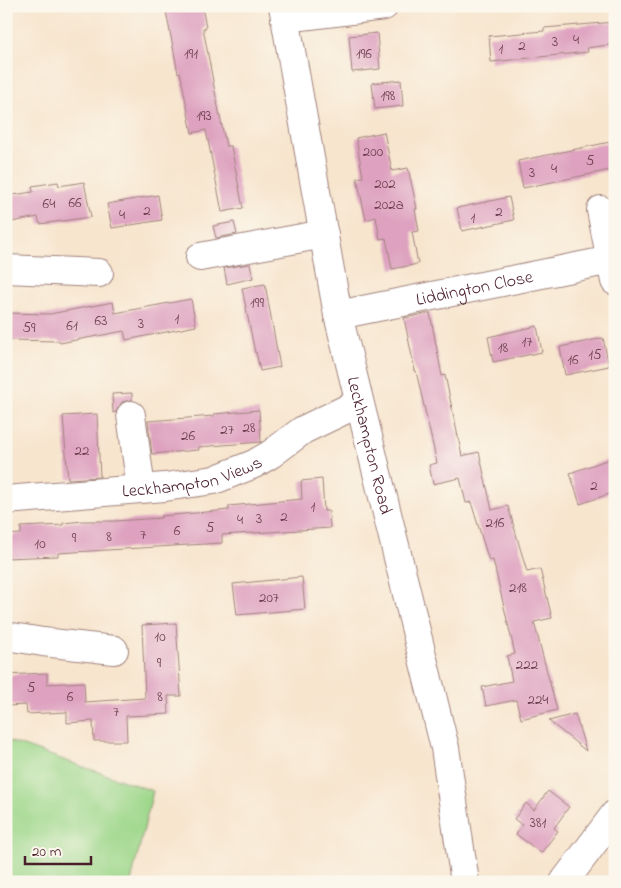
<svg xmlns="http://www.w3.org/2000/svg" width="621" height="888" font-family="'Indie Flower',sans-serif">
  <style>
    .green { fill: #9dd78a; stroke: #747b5a }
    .building { fill: #dea2c0 }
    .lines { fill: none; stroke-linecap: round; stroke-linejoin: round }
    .minor-casing { stroke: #a0827c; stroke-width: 30 }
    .minor { stroke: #fff; stroke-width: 28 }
    .labels { text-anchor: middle; stroke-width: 4; stroke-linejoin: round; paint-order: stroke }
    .number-label { font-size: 15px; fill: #6f4050 }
    .street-label { font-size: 18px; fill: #4a1f2b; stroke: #fbf7ec }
  </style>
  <rect width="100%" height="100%" fill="#fbf7ec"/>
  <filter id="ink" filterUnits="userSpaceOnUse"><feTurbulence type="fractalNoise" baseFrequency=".02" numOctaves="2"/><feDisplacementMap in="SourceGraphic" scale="10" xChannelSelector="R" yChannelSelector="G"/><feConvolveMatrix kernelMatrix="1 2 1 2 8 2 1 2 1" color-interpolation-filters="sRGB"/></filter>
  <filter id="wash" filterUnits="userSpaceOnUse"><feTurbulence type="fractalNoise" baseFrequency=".0096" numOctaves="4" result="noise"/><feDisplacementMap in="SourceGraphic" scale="20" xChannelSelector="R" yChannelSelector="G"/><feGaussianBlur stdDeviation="1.12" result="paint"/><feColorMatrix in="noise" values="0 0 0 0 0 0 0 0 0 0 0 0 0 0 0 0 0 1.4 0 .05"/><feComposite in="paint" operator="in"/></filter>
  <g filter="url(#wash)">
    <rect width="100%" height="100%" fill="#f7e5ce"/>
    <path class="green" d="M6,740L153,791L131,882H6Z"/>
    <g id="blocks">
      <g class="building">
        <path d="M165,6H202L206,28H203L216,97L226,146H231L243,208L222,212L206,130L192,133L180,72L178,73Z"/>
        <path d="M615,22V44L587,48L588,52L491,62L489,36L544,31V28Z"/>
        <path d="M377,33L380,69L352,72L349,36Z"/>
        <path d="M401,80L403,106L375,109L372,83Z"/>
        <path d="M384,132L392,171L408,168L417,209H415L419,231L412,232L418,264L392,269L386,238L380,239L376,217L366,220L357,178L363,177L356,138Z"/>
        <path d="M615,141V169L523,188L518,161Z"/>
        <path d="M58,182L59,186L84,182L91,217L40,224L38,217L6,223V196L33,192L32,186Z"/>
        <path d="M158,195L162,220L112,228L107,204Z"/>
        <path d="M509,197L514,220L462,231L457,208Z"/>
        <path d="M234,222L237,234L216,238L213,226Z"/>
        <path d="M250,264L253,278L227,284L224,268Z"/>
        <path d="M265,284L280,367L260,371L256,352L255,353L242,288Z"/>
        <path d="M191,299L196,326L126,340L124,331L60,343V341L6,340V313L50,314L113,302L115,313Z"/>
        <path d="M430,313L442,376L445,375L462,456L479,452L492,510L508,506L527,572L540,569L552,618L534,622L557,710L521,719L516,700L486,706L482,687L512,681L507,656L515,654L493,560L489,561L471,502L466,503L460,478L433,484L429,465L437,463L416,371H415L404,318Z"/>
        <path d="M537,326L542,352L493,362L488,337Z"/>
        <path d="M603,338L609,366L565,375L560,347Z"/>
        <path d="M132,393V400L122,402L116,412L113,413L112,394Z"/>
        <path d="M259,410L261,442L198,447L199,450L152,454L148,421L214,416V414Z"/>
        <path d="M97,414L100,477L68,479L63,416Z"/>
        <path d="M615,457V492L580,504L570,473Z"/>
        <path d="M322,479L324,511H329L330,528L222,535V543L58,553V556L6,558V535L21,534V527L63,525V523L83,521H115L161,518V516L229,510V506L302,499L301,481Z"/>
        <path d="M302,577L305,609L237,615L233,584Z"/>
        <path d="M176,623L181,696H168L169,714L126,716L127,741H94L93,721L67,723V712L27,714L26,705L6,706V675L47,673V684L84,682L85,702L145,698L142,625Z"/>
        <path d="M575,714L586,751L549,721Z"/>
        <path d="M548,791L569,807L554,828L558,831L541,853L516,834L522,825L514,819L526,803L534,810Z"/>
      </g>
    </g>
  </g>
  <g filter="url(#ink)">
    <use href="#blocks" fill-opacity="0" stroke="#a0827c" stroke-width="1"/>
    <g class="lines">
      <defs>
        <g id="minor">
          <path id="s1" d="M283,6L338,315L445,748L465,882"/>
          <path d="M285,18L384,6"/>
          <path d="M601,210L615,281"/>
          <path d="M200,257L324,234"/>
          <path d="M6,269L99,273"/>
          <path id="s2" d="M338,315L611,260"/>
          <path d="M131,415L141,489"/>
          <path id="s3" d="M6,500L165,487L214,480L254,464L271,454L303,430L359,403"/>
          <path d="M6,636L43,642L114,650"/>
          <path d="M564,882L615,814"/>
        </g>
      </defs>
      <use href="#minor" class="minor-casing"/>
      <use href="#minor" class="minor"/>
    </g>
  </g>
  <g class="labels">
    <g class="number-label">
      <text x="576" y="44">4</text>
      <text x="555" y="46">3</text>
      <text x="522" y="50">2</text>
      <text x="501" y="53">1</text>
      <text x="191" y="58">191</text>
      <text x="364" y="58">196</text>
      <text x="388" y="100">198</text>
      <text x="204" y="120">193</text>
      <text x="373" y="156">200</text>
      <text x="590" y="165">5</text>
      <text x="554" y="173">4</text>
      <text x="532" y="177">3</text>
      <text x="385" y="188">202</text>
      <text x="75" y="207">66</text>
      <text x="49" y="208">64</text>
      <text x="389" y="209">202a</text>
      <text x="147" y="215">2</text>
      <text x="499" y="216">2</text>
      <text x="122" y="219">4</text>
      <text x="473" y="222">1</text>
      <text x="257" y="307">199</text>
      <text x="177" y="323">1</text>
      <text x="101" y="325">63</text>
      <text x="141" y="328">3</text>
      <text x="72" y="330">61</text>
      <text x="29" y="332">59</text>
      <text x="527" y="346">17</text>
      <text x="503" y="352">18</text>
      <text x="595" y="359">15</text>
      <text x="573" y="364">16</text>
      <text x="249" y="432">28</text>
      <text x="227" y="434">27</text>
      <text x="188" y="440">26</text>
      <text x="82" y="455">22</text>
      <text x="594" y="490">2</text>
      <text x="313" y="511">1</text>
      <text x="284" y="521">2</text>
      <text x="259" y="523">3</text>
      <text x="240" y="524">4</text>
      <text x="495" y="527">216</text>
      <text x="210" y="532">5</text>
      <text x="177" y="535">6</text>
      <text x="143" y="539">7</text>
      <text x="109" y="541">8</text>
      <text x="74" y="542">9</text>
      <text x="40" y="548">10</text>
      <text x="518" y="592">218</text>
      <text x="269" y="602">207</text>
      <text x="160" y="641">10</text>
      <text x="159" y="667">9</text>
      <text x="527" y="669">222</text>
      <text x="31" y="692">5</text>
      <text x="70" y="701">6</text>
      <text x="160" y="701">8</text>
      <text x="538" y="704">224</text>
      <text x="116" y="716">7</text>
      <text x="538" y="827">381</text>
    </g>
    <g class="street-label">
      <text dy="6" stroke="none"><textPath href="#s2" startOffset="139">Liddington Close</textPath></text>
      <text dy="6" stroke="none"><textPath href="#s1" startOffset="448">Leckhampton Road</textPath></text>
      <text dy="6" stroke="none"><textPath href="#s3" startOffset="188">Leckhampton Views</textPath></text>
    </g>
  </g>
  <rect width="621" height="888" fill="none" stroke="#fbf7ec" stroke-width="25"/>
  <path d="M25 856v8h66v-8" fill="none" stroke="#4a1f2b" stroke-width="2.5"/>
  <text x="32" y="856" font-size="15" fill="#4a1f2b" stroke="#fbf7ec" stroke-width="4" paint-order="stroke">20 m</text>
</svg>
